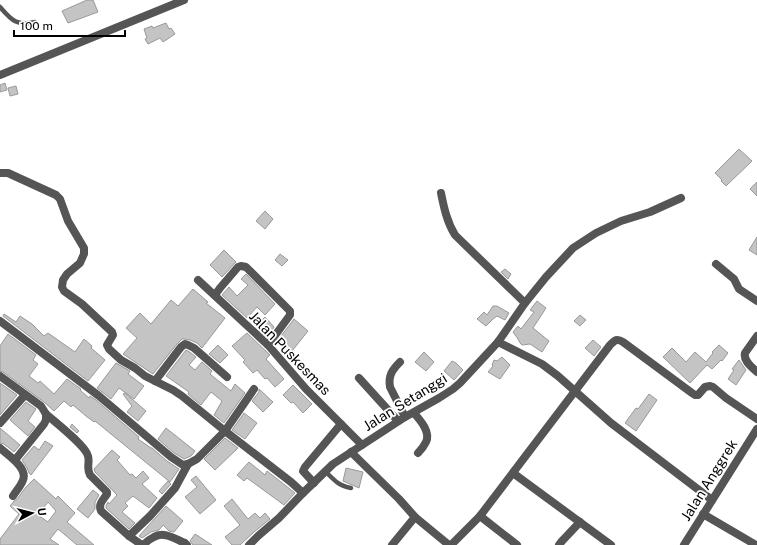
<svg xmlns="http://www.w3.org/2000/svg" width="757" height="545" font-family="'Public Sans',sans-serif">
  <style>
    .building { fill: #c4c4c4; stroke: #999; fill-rule: evenodd }
    .lines { fill: none; stroke-linecap: round; stroke-linejoin: round }
    .service { stroke: #555; stroke-width: 4.5 }
    .minor { stroke: #555; stroke-width: 8 }
    .tertiary { stroke: #555; stroke-width: 8 }
    .labels { text-anchor: middle; stroke-width: 3.5; stroke-linejoin: round; paint-order: stroke }
    .street-label { font-size: 14px; fill: #000; stroke: #fff }
  </style>
  <rect width="100%" height="100%" fill="#fff"/>
  <g class="building">
    <path d="M87,0H93L98,12L68,23L62,11Z"/>
    <path d="M166,23L169,29L171,28L175,34L163,42L160,38L148,44L145,39L147,38L144,29L152,26L153,28Z"/>
    <path d="M5,83L7,90L0,92V85Z"/>
    <path d="M16,86L18,94L10,96L8,88Z"/>
    <path d="M739,149L752,161L726,186L721,181L722,180L715,173Z"/>
    <path d="M757,182V196L750,189Z"/>
    <path d="M265,211L273,219L265,229L256,221Z"/>
    <path d="M757,237V255L749,250Z"/>
    <path d="M224,250L236,262L222,277L210,265Z"/>
    <path d="M280,254L288,260L282,266L275,260Z"/>
    <path d="M505,269L511,274L508,279L501,272Z"/>
    <path d="M246,274L275,304L265,315L257,307L247,318L222,295L229,287L237,296L248,285L241,279Z"/>
    <path d="M193,289L208,302L206,303L225,318L202,348L197,343L190,340L184,339H182L177,344L153,374L123,354L137,338L126,328L140,313L151,324L171,300L178,306Z"/>
    <path d="M537,301L546,308L533,328L549,341L542,352L530,344L522,345L520,343L518,339L513,332L518,326L521,329L534,312L530,310Z"/>
    <path d="M493,306H497L509,313L505,320L497,316L493,319L486,326L477,319L484,312L487,315Z"/>
    <path d="M4,314L16,322L20,316L32,324L44,336L48,333L75,352L84,339L92,346L91,348L105,360L88,381L3,316Z"/>
    <path d="M580,315L586,320L580,326L574,321Z"/>
    <path d="M265,317L274,327L268,336L258,324Z"/>
    <path d="M294,319L308,331L292,351L278,340Z"/>
    <path d="M247,333L270,355L266,359L284,379L275,387L267,378L265,379L257,370L253,373L243,362L245,360L232,346Z"/>
    <path d="M8,334L36,355L33,360L38,364L29,376L38,383L40,381L54,394L67,379L81,389L80,390L89,398L90,396L96,400L139,437L138,439L151,448H152L167,461L179,469L170,482L95,421L94,422L86,416L73,405L71,407L64,401L54,411L44,402L3,372L0,371V346Z"/>
    <path d="M593,340L601,347L594,356L585,348Z"/>
    <path d="M218,345L228,355L220,363L209,354Z"/>
    <path d="M719,345L728,353L722,361L721,360L712,369L707,365L690,383L663,357L672,348L686,362L695,352L706,362L713,353L712,352Z"/>
    <path d="M186,350L191,353L196,357L189,365L195,370L202,362L212,371L210,374L231,391L235,384L245,393L224,423L214,415L222,401L211,392L201,405L188,394L189,392L166,376Z"/>
    <path d="M424,352L434,362L426,371L415,362Z"/>
    <path d="M502,357L510,365L500,379L488,372L493,366L492,365L494,360L497,361Z"/>
    <path d="M739,360L746,370L736,385L728,379L734,370L732,369Z"/>
    <path d="M452,361L456,363L463,370L454,380L444,371Z"/>
    <path d="M116,363L130,371L128,374L144,386L134,399L119,388L111,399L97,388Z"/>
    <path d="M0,383L17,395L0,415Z"/>
    <path d="M293,385L312,404L303,413L293,402L291,403L283,395Z"/>
    <path d="M259,389L273,402L263,412L252,401L259,392Z"/>
    <path d="M125,393L146,411L138,421L127,412L132,406L123,394Z"/>
    <path d="M649,394L657,400L636,431L625,423L636,408L638,409Z"/>
    <path d="M26,402L36,409L28,421L35,427L28,436L10,420Z"/>
    <path d="M244,413L257,423L245,439L232,430Z"/>
    <path d="M72,424L79,431L77,433L70,427Z"/>
    <path d="M0,428L20,445L14,452L4,444L0,443Z"/>
    <path d="M166,428L195,451L191,456L184,459L174,453L158,439Z"/>
    <path d="M225,438L238,448L215,470L204,459Z"/>
    <path d="M45,441L53,446L31,475L29,473L27,468L22,460L34,446L39,450Z"/>
    <path d="M112,450L120,457L117,460L130,475L132,474L136,478L143,471L149,478L142,484L157,498L149,508L133,496L125,503L128,506L122,512L135,523L129,529L106,508V506L108,502L109,504L117,495L95,472L94,469Z"/>
    <path d="M249,462L265,475L267,471L295,493L284,505L247,478L244,481L237,475Z"/>
    <path d="M346,468L363,472L359,488L343,481Z"/>
    <path d="M196,476L216,500L200,514L185,497L197,487L191,480Z"/>
    <path d="M34,479L56,499L58,496L75,513L67,522L94,545H77L58,529L50,539L59,545H0V539L19,514L10,506L14,501L17,499L26,487ZM48,502L56,511L48,522L38,515Z"/>
    <path d="M168,481L171,484L162,494L159,491Z"/>
    <path d="M93,490L99,495L95,502V509L88,518L77,509Z"/>
    <path d="M232,499L248,519L255,513L260,518L265,513L270,519L254,532L240,545H232L225,537L240,525L224,506Z"/>
    <path d="M166,506L183,521L174,532L169,531L163,525L159,530L151,532L142,538L139,536Z"/>
    <path d="M195,534L212,545H193L190,541Z"/>
  </g>
  <g class="lines">
    <g class="service">
      <path d="M0,7C12,21 17,26 35,22"/>
      <path d="M325,471C335,481 338,485 351,488"/>
    </g>
    <g class="minor">
      <path d="M0,173H8L56,195L60,199L68,221L84,248V254L80,263L67,274L63,280L62,287L64,291L82,304L112,332L113,335L107,345L109,349L121,360L135,368L145,376L173,390L182,396L225,431L291,482L303,493"/>
      <path d="M441,193C444,208 447,222 455,235L525,303"/>
      <path d="M716,264L734,279L739,289L757,301"/>
      <path d="M198,280L268,345L306,389L362,445"/>
      <path d="M215,295L220,288L238,267L241,266L246,267L290,311V315L268,345"/>
      <path d="M0,321L99,396L171,457L183,465L188,464L197,459L225,431L254,389"/>
      <path d="M757,336L745,353C743,361 752,367 757,372"/>
      <path d="M498,342L542,364L558,376L611,423L712,500"/>
      <path d="M400,362C392,370 388,376 390,387L405,417"/>
      <path d="M0,376L41,406L46,414V420L44,424L15,460"/>
      <path d="M359,378L398,421"/>
      <path d="M155,381L181,347L185,344L188,345L194,348L227,377"/>
      <path d="M414,413C420,420 431,432 426,442C424,446 421,450 418,453"/>
      <path d="M46,414C55,422 86,446 88,456C90,463 86,468 90,475L107,492V494C103,500 98,504 101,511L129,536L142,545"/>
      <path d="M0,423L25,395"/>
      <path d="M0,448C8,455 28,468 23,480C21,486 16,491 13,496"/>
      <path d="M351,452L399,499L415,517L449,545"/>
      <path d="M513,473L611,545"/>
      <path d="M314,483L303,471L305,467L341,424"/>
      <path d="M703,514L756,545"/>
      <path d="M480,516L517,545"/>
      <path d="M129,536L150,516L175,488L188,464"/>
      <path d="M143,545C146,542 150,539 154,537C164,531 175,539 185,543L187,545"/>
      <path d="M249,545L258,536L279,518L303,493L333,464L405,417L439,398L453,389L460,383L498,342L525,303L546,277L573,248L596,233L621,221L650,212L681,198"/>
      <path d="M392,545L415,517"/>
      <path d="M451,545L480,516L610,345C615,340 617,338 623,342L692,393L695,395H698L705,387L710,386L713,387L726,398L757,419"/>
      <path d="M559,545L562,541L580,522"/>
      <path d="M684,545L757,429"/>
    </g>
    <path class="tertiary" d="M0,75L184,0"/>
  </g>
  <g class="labels">
    <g class="street-label">
      <text transform="translate(290 353) rotate(46)" y="5">Jalan Puskesmas</text>
      <text transform="translate(405 402) rotate(-32)" y="5">Jalan Setanggi</text>
      <text transform="translate(709 480) rotate(-58)" y="5">Jalan Anggrek</text>
    </g>
  </g>
  <g transform="translate(32 513) rotate(83)" stroke="#ffffff" stroke-width="3" paint-order="stroke">
  <path d="M0-3L7 15L0 10L-7 15Z" fill="#000000"/>
  <text y="-6" font-size="11" font-weight="bold" text-anchor="middle" fill="#000000">U</text>
  </g>
  <path d="M14 30v6h111v-6" fill="none" stroke="#000000" stroke-width="2"/>
  <text x="20" y="30" font-size="12" fill="#000000" stroke="#ffffff" stroke-width="3" paint-order="stroke">100 m</text>
</svg>
